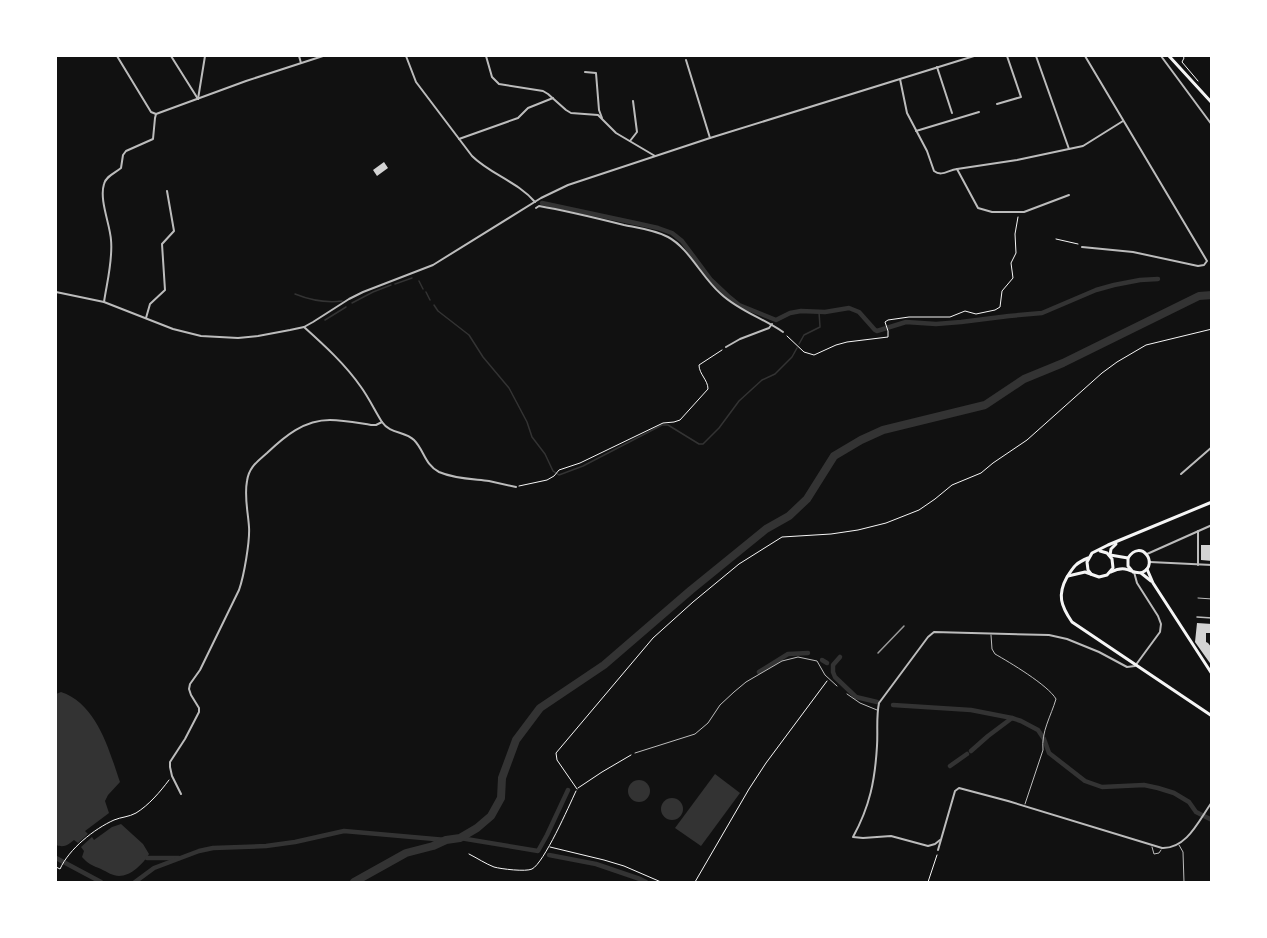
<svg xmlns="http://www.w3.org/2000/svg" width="1267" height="938" font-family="'Playfair Display',serif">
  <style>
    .water { fill: #333 }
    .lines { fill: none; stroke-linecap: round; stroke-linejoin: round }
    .stream { stroke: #333; stroke-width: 1.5 }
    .canal { stroke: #333; stroke-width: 4.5 }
    .river { stroke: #333; stroke-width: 8 }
    .building { fill: #d3d3d3 }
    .path { stroke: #f5f5f5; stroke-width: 1 }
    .service { stroke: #bcbcbc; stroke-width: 1 }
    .pedestrian { stroke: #bcbcbc; stroke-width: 1.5 }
    .minor { stroke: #bcbcbc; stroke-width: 2 }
    .tertiary { stroke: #bcbcbc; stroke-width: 2 }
    .secondary { stroke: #f5f5f5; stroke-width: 3 }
    .primary { stroke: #f5f5f5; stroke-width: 3 }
    .rail { stroke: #9a9a9a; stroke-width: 1.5 }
  </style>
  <rect width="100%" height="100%" fill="#111"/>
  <g class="water">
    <path d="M61,692C97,704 109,750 120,782L108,795L105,801L109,813L85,831L88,834L78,843L74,840C68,845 64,848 56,845V694Z"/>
    <path d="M715,774L740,793L701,846L675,828Z"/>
    <circle cx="639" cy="791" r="11"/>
    <circle cx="672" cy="809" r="11"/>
    <path d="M121,824L143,844L149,854C143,864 131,876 119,876C113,876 107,872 101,869C93,866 87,863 82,857L84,851L81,847L92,837L94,840L112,827Z"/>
  </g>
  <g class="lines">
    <g class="stream">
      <path d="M419,281L423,289"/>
      <path d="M395,284L412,278"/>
      <path d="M426,292L430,300"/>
      <path d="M295,294C310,300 326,303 342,301"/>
      <path d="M352,303L373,292L391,285"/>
      <path d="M434,305L438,311L469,335L483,357L509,388L527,422L532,437L545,454L553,471L559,475L583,466L662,425H668L699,444H703L719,428L739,401L762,380L775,374L792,357L797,348"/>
      <path d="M325,320L346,307"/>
      <path d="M799,344L804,335L820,327L819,312"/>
    </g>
    <g class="canal">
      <path d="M542,203L640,224L658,228L672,233L682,241L711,280L728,296L739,305L776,320L790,313L801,311L825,312L849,308L859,312L875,330L877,331L906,322L936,324L961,322L1009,316L1042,313L1096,290L1114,285L1140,280L1158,279"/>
      <path d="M840,657L833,665V672L835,677L856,697L877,702"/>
      <path d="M822,660L827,663"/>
      <path d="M759,672L788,654L808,653"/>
      <path d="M893,705L971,710L1012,718"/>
      <path d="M971,751L988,736L1012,718L1021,721L1038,730L1044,739L1049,753L1085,781L1102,787L1144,785L1158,788L1174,793L1189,802L1196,812L1212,820"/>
      <path d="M950,766L967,754"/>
      <path d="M460,838L538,851L547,835L568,790"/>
      <path d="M549,855L596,864L640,879L646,882"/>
      <path d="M56,858L101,882"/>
      <path d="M147,858H179"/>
      <path d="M135,882L154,868L199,851L213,848L266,846L295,842L344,831L446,840"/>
    </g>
    <path class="river" d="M354,882L406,853L433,846L446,840L460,838L477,828L491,816L501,798L502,778L516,740L540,708L604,665L691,590L739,551L766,529L789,516L807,499L834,456L861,440L883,430L985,405L1024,379L1063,363L1199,296L1212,295"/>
  </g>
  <g class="building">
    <path d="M384,162L388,168L377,176L373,170Z"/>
    <path d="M1201,545H1212V561L1201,560Z"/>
    <path d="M1197,623L1212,624V633H1206V642L1208,643L1212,648V666L1195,642Z"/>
  </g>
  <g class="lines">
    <g class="path">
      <path d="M1183,56L1184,58L1182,62L1198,81"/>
      <path d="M1056,239L1078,244"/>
      <path d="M787,336L804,352L814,355L836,345L847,342L888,337V331L885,322L888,320L909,317H950L965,311L976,314L995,310L1000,307L1002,291L1013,278L1011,263L1016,253L1015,234L1018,217"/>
      <path d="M519,486L547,480L554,476L559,470L580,463L663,423L674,422L680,420L708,389C708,380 699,374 699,365L722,350"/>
      <path d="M578,788L602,772L631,755"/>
      <path d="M577,789L557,760L556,753L653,638L693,602L739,564L782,537L831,534L858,530L886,523L919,510L935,499L952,485L981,473L993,463L1027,440L1102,373L1117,362L1146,345L1212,329"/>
      <path d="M550,847L604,860L624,866L661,882"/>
      <path d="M469,854C477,858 486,864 494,867C501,869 526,872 532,869C544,863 569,806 576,791"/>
      <path d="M56,867L60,869C69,849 94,829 114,820C121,817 129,817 136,813C149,805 160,792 169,780"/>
      <path d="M695,882L749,789L766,763L827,681"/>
      <path d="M928,882L937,855"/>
    </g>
    <g class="service">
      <path d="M1198,598L1212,599"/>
      <path d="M991,635L992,649L995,654C1009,662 1048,685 1056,699C1051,716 1041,732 1043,750L1025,804"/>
      <path d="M847,694L860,703L877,710"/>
      <path d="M635,753L695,734L708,723L720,705L734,692L746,682L782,661L798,657L817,661L825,675L837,686"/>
      <path d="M1179,845L1183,852L1184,882"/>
      <path d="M1152,847L1154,854L1159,853L1161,850"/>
    </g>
    <path class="pedestrian" d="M1197,617L1212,618"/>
    <g class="minor">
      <path d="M117,56L151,112L156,114"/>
      <path d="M171,56L198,99"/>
      <path d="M299,56L301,63"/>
      <path d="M486,56L492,77L499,84L543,91L548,94L566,110L571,113L598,115L616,133L655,156"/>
      <path d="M1036,56L1069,149"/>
      <path d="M1161,56L1212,125"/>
      <path d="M686,60L710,138"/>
      <path d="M937,67L952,113"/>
      <path d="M585,72L596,73L599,110L602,118"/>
      <path d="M900,79L907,113L927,151L934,171C942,177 948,170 957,169L978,208L992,212H1024L1069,195"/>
      <path d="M198,99L205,56"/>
      <path d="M997,104L1021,97L1007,56"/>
      <path d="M156,114L246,81L323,56"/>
      <path d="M916,131L979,112"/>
      <path d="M459,139L518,118L528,108L553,98"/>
      <path d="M630,141L637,132L633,101"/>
      <path d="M957,169L1017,160L1083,146L1123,121"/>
      <path d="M536,208L539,206C568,211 596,218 624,225C639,228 655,230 668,237C689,248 702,278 721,294C739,311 763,318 783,332"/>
      <path d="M1082,247L1133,252L1198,266L1204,265L1207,261L1085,56"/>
      <path d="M104,302C107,282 113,260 111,240C110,224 99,200 104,184C106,176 115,173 121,168L123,155L126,151L153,139L155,118L156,114"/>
      <path d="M146,318L150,304L165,290L162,244L174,231L167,191"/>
      <path d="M304,327C324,345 345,364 361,387C369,398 375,411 382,422C390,434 405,431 414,440C424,450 425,465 439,472C455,479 473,479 489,481C498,483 507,485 516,487"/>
      <path d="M726,347L740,339L769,328L772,324"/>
      <path d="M1181,474L1212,447"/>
      <path d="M1150,562L1212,565"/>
      <path d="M1198,565V531"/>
      <path d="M181,794L172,776L170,767V762L185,739L199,712V708L191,695L189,689L190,684L200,670L239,590C244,576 250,541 249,527C248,511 244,497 247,481C249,467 257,462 267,453C285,436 304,420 330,420C344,420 358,423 371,425H376L382,422"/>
      <path d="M940,840L935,844L928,846L891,836L863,838L853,837C870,806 875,780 877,746C878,732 876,717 879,703L928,637L934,632L1049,635L1067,639L1099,652L1127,667L1135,666L1160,632L1161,624L1158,616L1137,583L1134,572"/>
      <path d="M938,850L955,791L959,788L1008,801L1162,848C1187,849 1199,820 1212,802"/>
    </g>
    <g class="tertiary">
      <path d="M406,56L416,82L472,156C490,174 518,182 535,202"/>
      <path d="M56,292L104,302L173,329L201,336L238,338L258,336L290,330L304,327L313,322L349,299L363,292L433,265L541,198L568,185L710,138L974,56"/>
      <path d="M1147,554L1212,525"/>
    </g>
    <g class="secondary">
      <path d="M1110,555L1128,558"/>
      <path d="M1147,569L1153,583L1212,674"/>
      <path d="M1111,572C1115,570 1119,568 1125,569C1131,570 1137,575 1143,572C1159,564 1141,538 1128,558V566L1133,572"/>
      <path d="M1141,573L1151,581"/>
    </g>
    <g class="primary">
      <path d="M1169,56L1212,103"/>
      <path d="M1110,555L1111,549L1116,544"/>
      <path d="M1088,558C1076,563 1074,566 1067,577C1057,595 1061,606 1072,622L1212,716"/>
      <path d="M1091,574L1088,570L1087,562L1092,553L1108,545L1212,502"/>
      <path d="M1068,576L1085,572L1099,577L1107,575L1113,568L1112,559L1107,553L1100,551"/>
    </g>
    <path class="rail" d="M878,653L904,626"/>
  </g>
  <rect width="1267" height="938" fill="none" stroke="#ffffff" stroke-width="114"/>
</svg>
